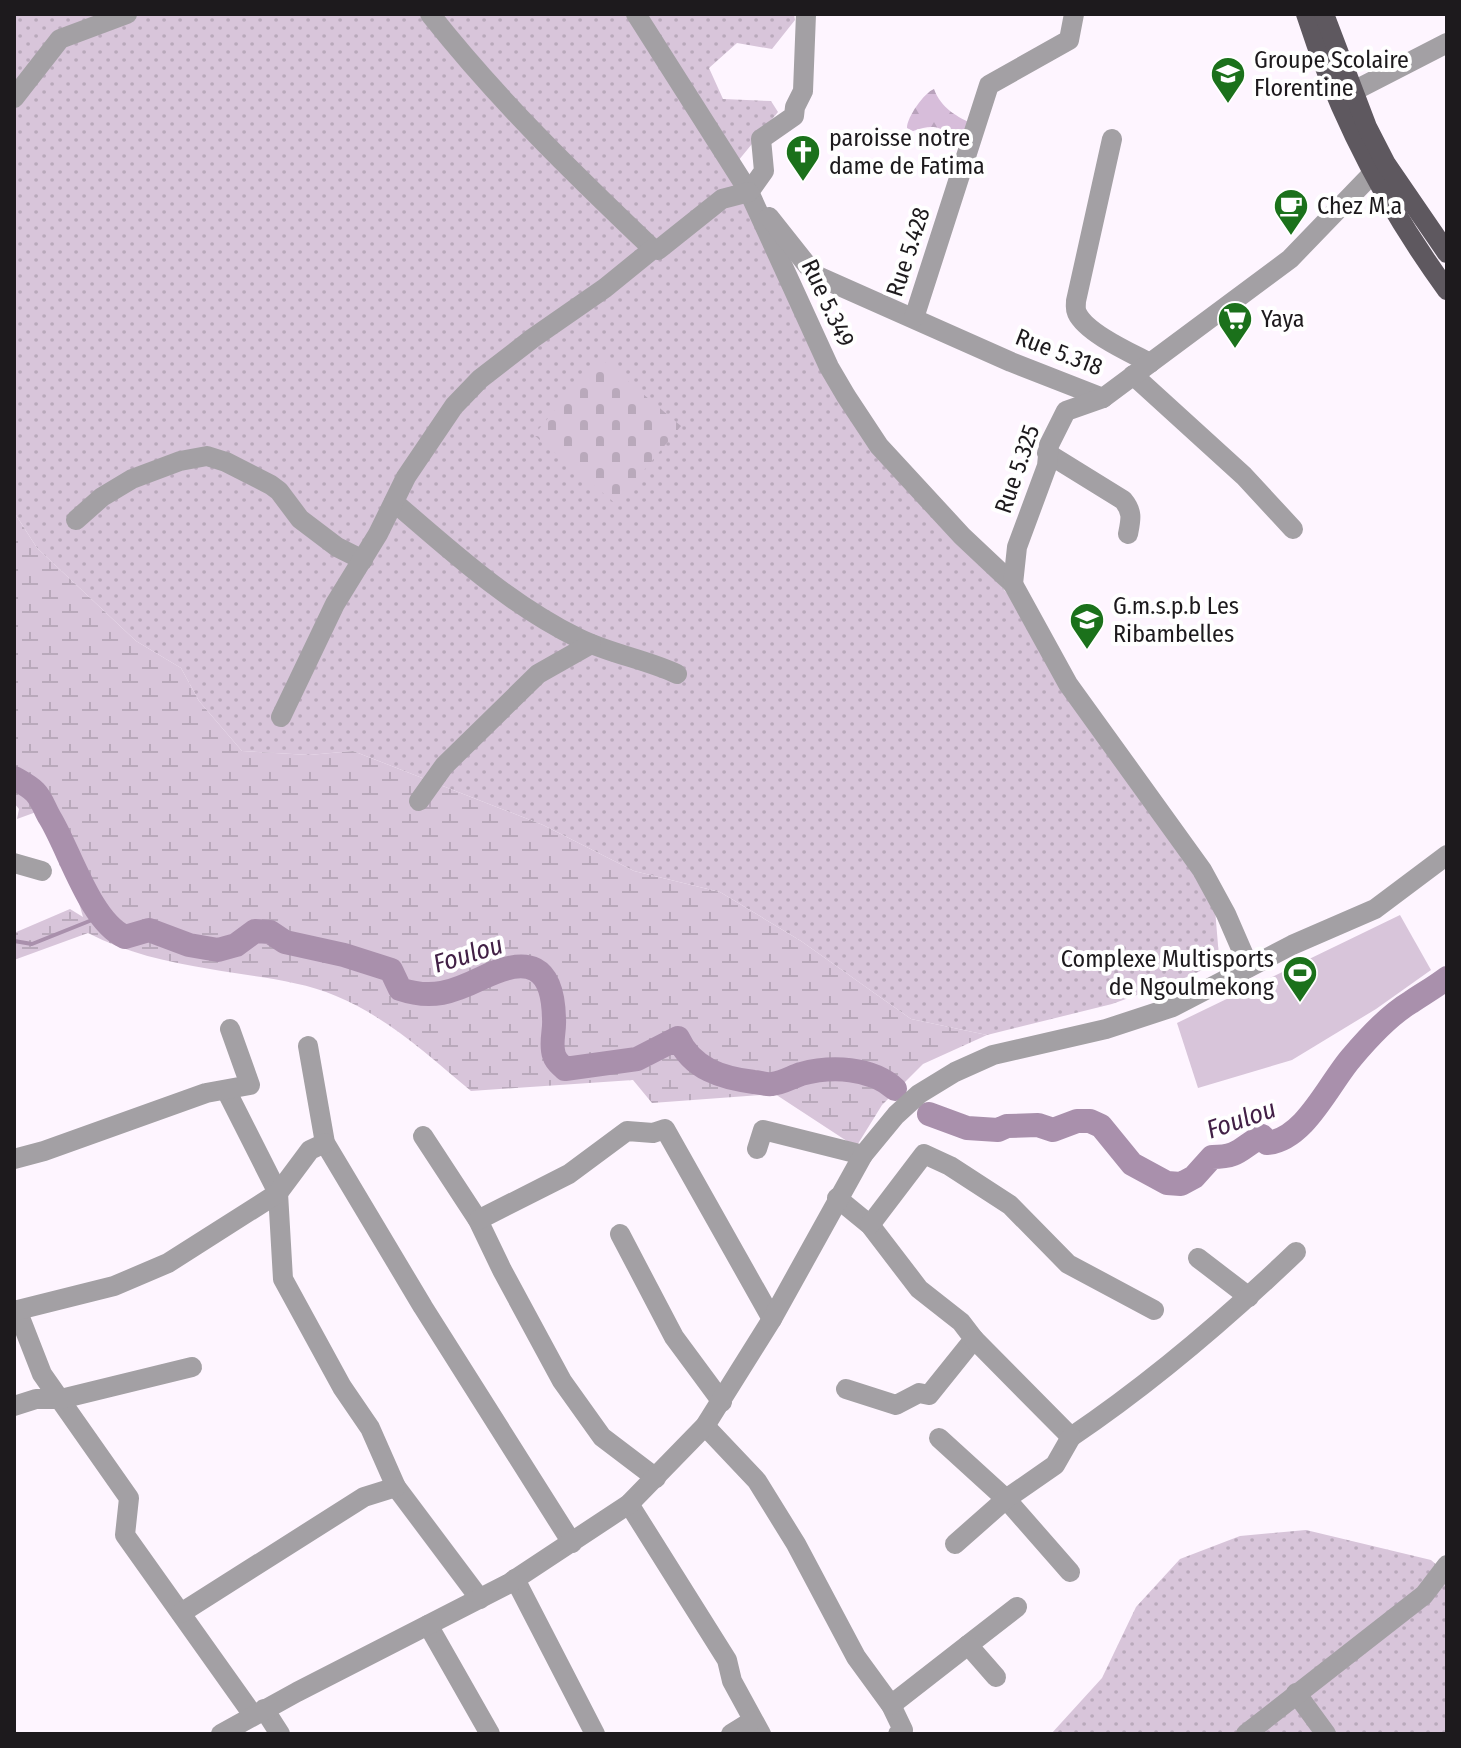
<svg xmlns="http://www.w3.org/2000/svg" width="1461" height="1748" font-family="'Fira Sans Condensed',sans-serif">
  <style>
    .grass { fill: url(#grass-dots) }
    .forest { fill: url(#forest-firs) }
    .wetland { fill: url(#wetland-marsh) }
    .cemetery { fill: url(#cemetery-stones) }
    .pitch { fill: #d8c5da }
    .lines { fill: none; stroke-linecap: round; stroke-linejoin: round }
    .stream { stroke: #a990ac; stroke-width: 4 }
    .river { stroke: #a990ac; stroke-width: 24 }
    .minor { stroke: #a3a0a4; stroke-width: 20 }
    .major { stroke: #5e585f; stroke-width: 20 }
    .labels { text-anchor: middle; stroke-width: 8; stroke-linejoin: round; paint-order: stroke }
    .poi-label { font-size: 24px; fill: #1d1a1d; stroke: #fff; text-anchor: start }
    .street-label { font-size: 24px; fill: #1d1a1d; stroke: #fff }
    .water-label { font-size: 26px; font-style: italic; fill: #422046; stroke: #fff }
  </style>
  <defs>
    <pattern id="grass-dots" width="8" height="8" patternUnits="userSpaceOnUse" patternTransform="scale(2)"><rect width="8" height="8" fill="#d8c5da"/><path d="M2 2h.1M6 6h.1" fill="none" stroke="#b9a9bb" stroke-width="1.8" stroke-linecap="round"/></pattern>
    <pattern id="forest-firs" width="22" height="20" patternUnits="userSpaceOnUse" patternTransform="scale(2)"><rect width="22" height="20" fill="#d7bdda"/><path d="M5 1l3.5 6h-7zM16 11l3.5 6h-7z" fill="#b8a2bb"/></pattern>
    <pattern id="wetland-marsh" width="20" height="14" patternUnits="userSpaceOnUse" patternTransform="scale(2)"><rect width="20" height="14" fill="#d8c5da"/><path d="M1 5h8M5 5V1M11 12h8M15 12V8" fill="none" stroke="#b9a9bb"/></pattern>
    <pattern id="cemetery-stones" width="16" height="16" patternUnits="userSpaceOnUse" patternTransform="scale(2)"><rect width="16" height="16" fill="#d8c5da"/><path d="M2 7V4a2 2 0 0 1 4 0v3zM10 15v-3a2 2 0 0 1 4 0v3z" fill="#b9a9bb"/></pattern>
  </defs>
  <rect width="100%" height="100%" fill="#fef5ff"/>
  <g class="grass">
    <path d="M14,14H731L734,16L794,14L795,20L772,49L737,43L709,68L723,99L771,101L778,112L738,161L881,454L1007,593L1210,896L1215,909L1219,957L1209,967L1187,977L1112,1004L987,1035L911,1019L801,941L720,892L634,871L543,825L353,751L309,755L242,751L199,701L181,668L136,641L37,548L14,512Z"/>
    <path d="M1306,1530L1431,1560L1447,1574V1734H1051L1102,1678L1136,1607L1180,1559L1240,1536Z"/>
  </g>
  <path class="forest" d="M934,89C941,108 957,117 975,125L962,147L954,146L950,133C935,125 929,126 913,131L907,128C907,117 924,93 934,89Z"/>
  <path class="wetland" d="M14,512L37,548L136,641L181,668L199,701L242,751L309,755L353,751L543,825L634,871L720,892L801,941L911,1019L987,1035L923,1064L882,1105L856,1147L775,1094L652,1103L633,1080L471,1091C429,1056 387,1017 336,996C296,979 252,977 210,969C168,962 126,953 88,933L14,960V933L70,909L83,917L71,875L59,865V846L39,811L17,819L19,809L14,803Z"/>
  <path class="cemetery" d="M599,357L681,426L616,504L534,435Z"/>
  <path class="pitch" d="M1400,915L1431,970L1376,1009L1292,1060L1198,1088L1177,1023Z"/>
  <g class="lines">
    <path class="stream" d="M14,941L32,944L102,916"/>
    <g class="river">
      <path d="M14,778C21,782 29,786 35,792C42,799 45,810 50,818C70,851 90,921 125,937L149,930L189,945L218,950L236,945L255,931L270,932L285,942L344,955L391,970L400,989C432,1000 453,992 482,978C529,955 553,965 554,1019C555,1031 550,1043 554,1055C556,1062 560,1064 565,1069L637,1059L678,1038C692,1069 722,1078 754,1082C759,1082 766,1085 772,1084C782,1083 792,1077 801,1074C831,1066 871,1067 895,1089"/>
      <path d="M929,1114L967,1128L998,1130L1007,1126L1038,1125L1053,1130L1077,1121H1090L1101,1126L1132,1164L1167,1183L1181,1184L1194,1177L1212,1157C1240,1157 1240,1148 1262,1136L1267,1143C1305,1140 1329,1083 1352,1057C1368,1038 1389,1015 1411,1002C1423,994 1435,987 1447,978"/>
    </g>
    <g class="minor">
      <path d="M430,14C497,99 574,174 653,249"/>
      <path d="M636,14L749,192L829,367L846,396L879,446L962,536L1013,584L1068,684L1202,870L1226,914L1249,967"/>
      <path d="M14,98L60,39L127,14"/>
      <path d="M1340,98L1447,43"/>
      <path d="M1112,139L1076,301C1076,305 1075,309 1077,313C1086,333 1131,353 1150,363"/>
      <path d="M749,192L764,171L761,139L794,116L795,107L803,91L806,14"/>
      <path d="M769,217L815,275L1011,362L1103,398"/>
      <path d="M914,318L989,85L1069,40L1074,14"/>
      <path d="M1133,375L1244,476L1293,529"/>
      <path d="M1047,453L1123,500C1133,512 1131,519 1128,534"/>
      <path d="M394,502C452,552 509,604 578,638C610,654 645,659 677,674"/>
      <path d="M76,520L102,497L132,479L180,461L207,456L226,462L271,485L279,491L300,519L337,547L363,560"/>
      <path d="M1013,584L1017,547L1047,466L1049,445L1066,411L1103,398L1290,259L1373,173L1384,165"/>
      <path d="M281,717L335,604L378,534L406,477L454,406L480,379L533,338L605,288L653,249L658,250L722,199L749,192"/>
      <path d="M419,801L444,766L538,674L591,644"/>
      <path d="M14,863L42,871"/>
      <path d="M308,1046L325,1143L423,1307L572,1543"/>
      <path d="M226,1090L278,1193L283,1279L342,1387L370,1428L396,1487L480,1599"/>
      <path d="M423,1136L478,1220L502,1270L562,1381L602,1437L656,1478"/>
      <path d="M757,1149L763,1130L863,1155"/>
      <path d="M14,1159L44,1151L206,1093L250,1085L230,1029"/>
      <path d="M837,1198L870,1225L919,1289L961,1322L974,1339L929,1395L919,1393L896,1405L846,1389"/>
      <path d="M478,1220L569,1174L627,1131L653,1133L665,1129L772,1319"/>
      <path d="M870,1225L924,1154L950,1166L1010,1205L1068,1264L1154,1310"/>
      <path d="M620,1234L674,1337L722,1402"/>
      <path d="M1198,1258L1249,1297"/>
      <path d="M17,1310L42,1374L129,1498L125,1535L253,1715"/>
      <path d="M14,1311L114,1286L168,1263L278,1193L310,1150L325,1143"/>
      <path d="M974,1339L1071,1437C1151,1383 1226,1319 1296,1252"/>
      <path d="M14,1406L36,1399H61L192,1367"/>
      <path d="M705,1426L757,1481L796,1544L856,1657L891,1705L903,1730L898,1734"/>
      <path d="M939,1438L1006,1499L1070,1572"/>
      <path d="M629,1504L727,1660L732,1681L761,1734"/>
      <path d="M955,1544L1006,1499L1055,1465L1071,1437"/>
      <path d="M515,1579L595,1734"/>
      <path d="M181,1613L364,1497L396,1487"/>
      <path d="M428,1625L490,1734"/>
      <path d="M968,1645L1017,1607"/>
      <path d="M1296,1693L1326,1734"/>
      <path d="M891,1705L968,1645L996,1677"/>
      <path d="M264,1709L280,1734"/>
      <path d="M221,1734L297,1692L508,1584L629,1504L705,1426L772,1319L863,1155L896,1115L919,1094L955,1072L993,1055L1106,1029L1173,1007L1292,945L1375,909L1447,855"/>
      <path d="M731,1734L752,1721"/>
      <path d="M1246,1734L1424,1595L1447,1565"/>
    </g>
    <g class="major">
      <path d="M1306,14C1338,114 1385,205 1447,290"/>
      <path d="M1324,14L1367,127L1386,164L1447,253"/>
    </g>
  </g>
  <defs>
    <symbol id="school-pin" viewBox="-11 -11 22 30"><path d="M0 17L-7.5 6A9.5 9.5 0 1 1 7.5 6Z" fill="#1b711b" stroke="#fff"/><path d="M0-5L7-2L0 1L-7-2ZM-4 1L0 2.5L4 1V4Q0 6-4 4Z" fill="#fff"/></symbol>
    <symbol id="church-pin" viewBox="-11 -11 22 30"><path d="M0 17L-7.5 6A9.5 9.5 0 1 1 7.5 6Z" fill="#1b711b" stroke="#fff"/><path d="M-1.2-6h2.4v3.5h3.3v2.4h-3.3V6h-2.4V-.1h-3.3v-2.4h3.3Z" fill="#fff"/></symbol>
    <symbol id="cafe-pin" viewBox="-11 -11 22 30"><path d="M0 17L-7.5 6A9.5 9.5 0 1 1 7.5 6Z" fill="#1b711b" stroke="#fff"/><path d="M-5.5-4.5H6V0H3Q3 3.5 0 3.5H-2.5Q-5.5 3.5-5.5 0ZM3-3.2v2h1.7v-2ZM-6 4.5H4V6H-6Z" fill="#fff"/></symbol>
    <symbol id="supermarket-pin" viewBox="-11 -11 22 30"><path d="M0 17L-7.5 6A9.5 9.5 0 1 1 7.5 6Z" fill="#1b711b" stroke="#fff"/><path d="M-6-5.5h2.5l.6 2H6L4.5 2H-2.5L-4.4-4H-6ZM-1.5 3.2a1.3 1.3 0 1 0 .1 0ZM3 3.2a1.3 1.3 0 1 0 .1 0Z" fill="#fff"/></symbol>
    <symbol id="stadium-pin" viewBox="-11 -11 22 30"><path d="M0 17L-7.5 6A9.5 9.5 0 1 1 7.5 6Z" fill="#1b711b" stroke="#fff"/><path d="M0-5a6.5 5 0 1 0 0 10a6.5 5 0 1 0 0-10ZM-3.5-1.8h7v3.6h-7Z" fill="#fff"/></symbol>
  </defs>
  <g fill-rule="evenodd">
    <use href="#school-pin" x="1208" y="54" width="40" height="54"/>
    <use href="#church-pin" x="783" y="132" width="40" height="54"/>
    <use href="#cafe-pin" x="1271" y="186" width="40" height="54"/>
    <use href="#supermarket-pin" x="1215" y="299" width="40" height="54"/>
    <use href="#school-pin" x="1067" y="600" width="40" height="54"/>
    <use href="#stadium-pin" x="1280" y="953" width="40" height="54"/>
  </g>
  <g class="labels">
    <g class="poi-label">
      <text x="1254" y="68">Groupe Scolaire<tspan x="1254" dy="28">Florentine</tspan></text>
      <text x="829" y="146">paroisse notre<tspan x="829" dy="28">dame de Fatima</tspan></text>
      <text x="1317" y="214">Chez M.a</text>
      <text x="1261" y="327">Yaya</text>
      <text x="1113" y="614">G.m.s.p.b Les<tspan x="1113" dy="28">Ribambelles</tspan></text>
      <text x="1274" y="967" text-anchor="end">Complexe Multisports<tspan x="1274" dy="28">de Ngoulmekong</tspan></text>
    </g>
    <g class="street-label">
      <text transform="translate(908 252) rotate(-72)" y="8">Rue 5.428</text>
      <text transform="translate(828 303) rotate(65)" y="8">Rue 5.349</text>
      <text transform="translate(1059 352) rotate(21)" y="8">Rue 5.318</text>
      <text transform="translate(1017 469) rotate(-71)" y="8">Rue 5.325</text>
    </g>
    <g class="water-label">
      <text transform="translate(468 954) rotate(-17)" y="9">Foulou</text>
      <text transform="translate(1241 1119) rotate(-19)" y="9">Foulou</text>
    </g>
  </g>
  <rect width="1461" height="1748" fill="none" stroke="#1d1a1d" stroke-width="32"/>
</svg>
